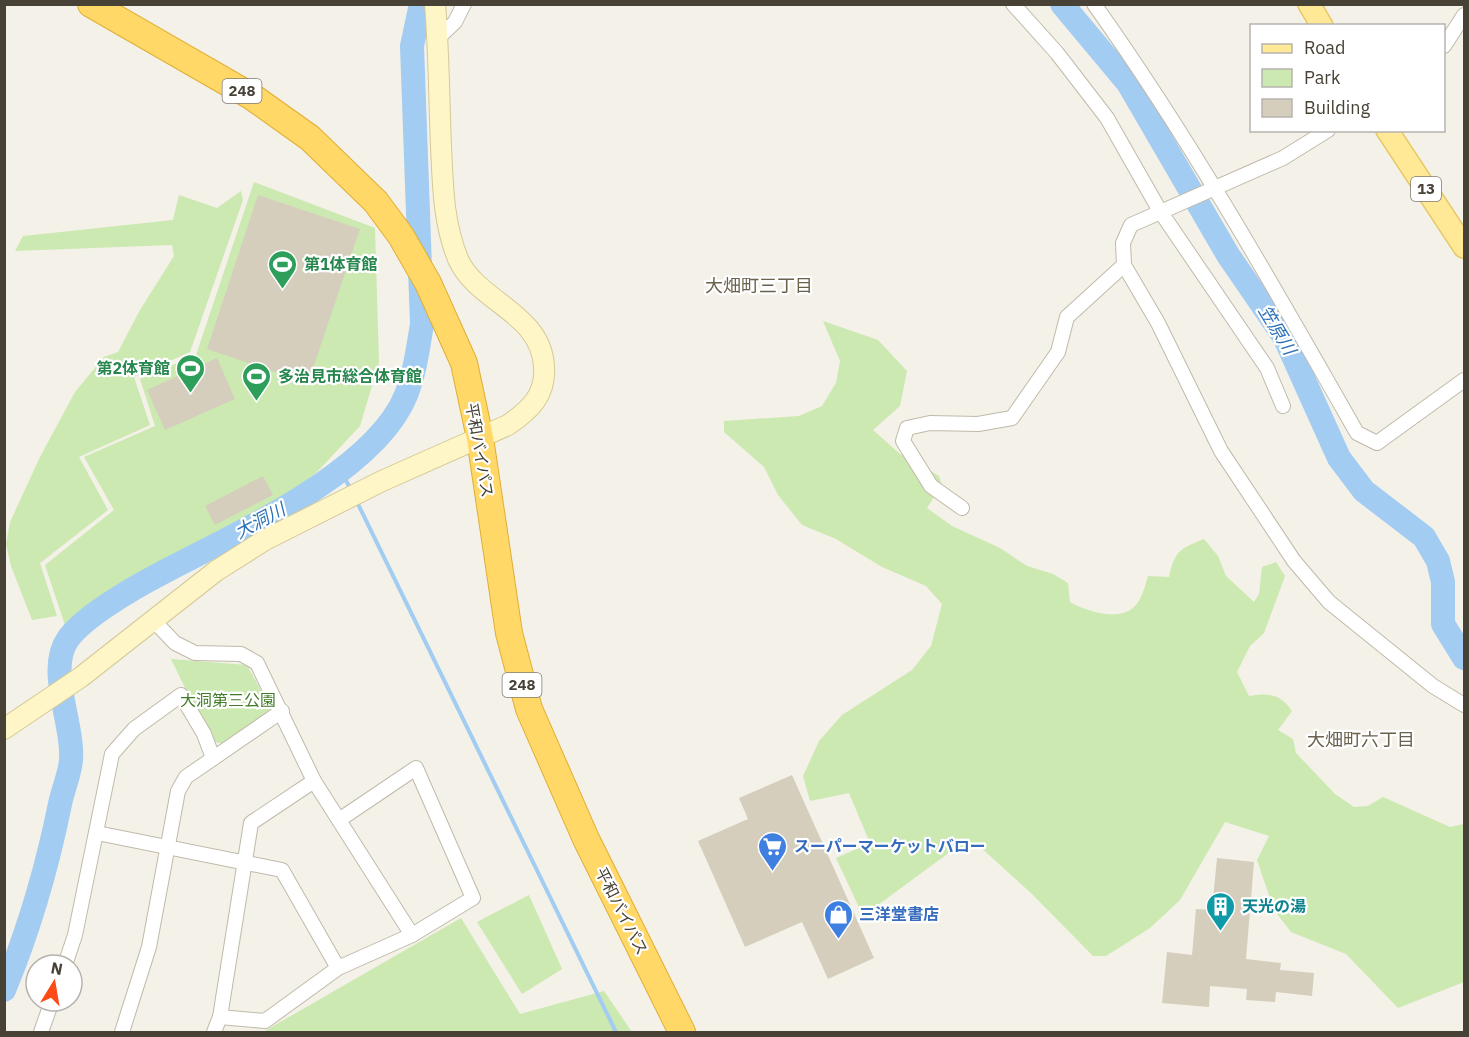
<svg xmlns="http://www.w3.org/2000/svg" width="1469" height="1037" font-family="'IBM Plex Sans','Noto Sans JP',sans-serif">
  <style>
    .green { fill: #cbe9b0 }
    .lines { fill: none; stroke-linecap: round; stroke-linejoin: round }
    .stream { stroke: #a3ccf2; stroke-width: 4 }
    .river { stroke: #a3ccf2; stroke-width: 24 }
    .building { fill: #d6cebd }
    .street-casing { stroke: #c0baaa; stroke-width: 16 }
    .secondary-casing { stroke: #d5c997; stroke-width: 22 }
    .primary-casing { stroke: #e6c964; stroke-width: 24 }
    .highway-casing { stroke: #e0ae36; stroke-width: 28 }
    .street { stroke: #fff; stroke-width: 14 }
    .secondary { stroke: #fff6c7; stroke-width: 20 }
    .primary { stroke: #ffe996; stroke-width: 21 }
    .highway { stroke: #ffd868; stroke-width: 26 }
    .labels { text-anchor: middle; stroke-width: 4.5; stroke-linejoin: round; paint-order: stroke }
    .shield { fill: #fff; stroke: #7f7b72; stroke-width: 1.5 }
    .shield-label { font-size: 15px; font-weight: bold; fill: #484236 }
    .leisure-label { font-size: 16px; font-weight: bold; fill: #27864d; stroke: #fff; text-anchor: start }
    .street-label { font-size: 16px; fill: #484236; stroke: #fff }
    .park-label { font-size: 16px; fill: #417b28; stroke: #fff }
    .shop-label { font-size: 16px; font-weight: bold; fill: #366cbe; stroke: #fff; text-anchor: start }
    .culture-label { font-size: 16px; font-weight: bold; fill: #0d838f; stroke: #fff; text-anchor: start }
    .neighbourhood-label { font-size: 18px; fill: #6b614d; stroke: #fff }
    .water-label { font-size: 18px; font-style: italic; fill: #2d72b6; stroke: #fff }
  </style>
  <rect width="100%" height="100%" fill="#f4f1e8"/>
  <g class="green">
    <path d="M254,182L375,228L379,363L360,426L317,472L279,503L136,582L66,628L45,565L114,510L84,457L155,426L140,379L196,355Z"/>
    <path d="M241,191L243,200L190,352L134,377L150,425L79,457L108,510L40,563L57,616L32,620L11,566L6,544L10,522L40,457L75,392L104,357L118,352L140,310L174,256L172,245L15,251L23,236L173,220L179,195L217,208Z"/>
    <path d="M823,321L878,340L907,371L900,406L873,430L900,454L939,476L942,485L927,508L952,526L1000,548L1027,566L1053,574L1068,583L1070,602C1086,611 1118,622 1134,607C1142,600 1145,586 1148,576L1169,577C1175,551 1179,549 1204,539L1218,556L1226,576L1254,602L1259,594L1262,567L1276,562L1285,576L1264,633L1250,646L1237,672L1249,696C1268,693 1280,693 1292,711L1278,730L1293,739L1296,753L1335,794L1354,807L1368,806L1383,797L1450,827L1464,824V982L1398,1008L1346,954L1291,932L1274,910L1257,860L1269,836L1225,822L1180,900L1150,928L1106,956H1093L1032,894L979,846L954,849L863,916L836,858L870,843L849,793L810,801L803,776L819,741L842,715L912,670L931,646L942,604L926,586L882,567L836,539L802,525L778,495L764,467L724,432V421L799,416L822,406L836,383L840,361Z"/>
    <path d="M171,659L247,665L271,709L224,744L211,741Z"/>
    <path d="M529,895L562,969L522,994L477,922Z"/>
    <path d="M461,918L520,1014L604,991L632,1032H263Z"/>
  </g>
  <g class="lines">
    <g class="stream">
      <path d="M341,471L351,490"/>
      <path d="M356,500L616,1032"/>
    </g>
    <g class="river">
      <path d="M1062,4L1128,83L1228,255L1285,338L1339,458L1364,491L1424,537L1438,561L1443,582V624L1464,658"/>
      <path d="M4,990C29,930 47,868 60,804C63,789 70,774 71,760C74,724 46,670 68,639C83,617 135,587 160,574C231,536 375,473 406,395C415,372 418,348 422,324L412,46L421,4"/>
    </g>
  </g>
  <g class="building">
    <path d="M258,195L360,229L308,383L207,349Z"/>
    <path d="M217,358L235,399L165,430L147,390Z"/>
    <path d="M263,476L273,495L215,525L205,506Z"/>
    <path d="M792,775L874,958L828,979L802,922L745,947L698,841L748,819L739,798Z"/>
    <path d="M1217,858L1254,862L1246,959L1281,963L1280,970L1314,973L1312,996L1276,992L1275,1002L1246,1000L1247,989L1210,986L1209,1007L1162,1003L1167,952L1192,955L1196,909L1212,910Z"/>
  </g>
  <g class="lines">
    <defs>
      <g id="street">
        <path d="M1013,4L1057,53L1107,118L1160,211L1267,368L1283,406"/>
        <path d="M1094,4C1191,140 1275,289 1357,433L1377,443L1464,380"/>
        <path d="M437,39L455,22L464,4"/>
        <path d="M1444,46L1464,15"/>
        <path d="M1124,265L1158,323L1221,451L1294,561L1329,602L1433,686L1464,705"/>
        <path d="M962,508L931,486L903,441L907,428L930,423L978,424L1012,418L1058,352L1067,317L1124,265L1123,243L1131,225L1283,158L1328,130"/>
        <path d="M154,621L175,643L195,653L241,654L257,663L314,781L412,935"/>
        <path d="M97,833L282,870L338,968"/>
        <path d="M65,965L75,935L112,754L134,729L181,695L204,734L213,758"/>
        <path d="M220,1017L265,1021L338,968L412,935L473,898L416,768L339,820"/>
        <path d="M41,1032L52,1001"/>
        <path d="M122,1032L149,947L178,791L186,777L282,711"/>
        <path d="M214,1032L220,1017L251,823L314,781"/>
      </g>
      <path id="secondary" d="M4,729L81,677L216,571L265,540L382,481L508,425C530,410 546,395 544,367C542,313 477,302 458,259C443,222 443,186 441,146C439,99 439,52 435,4"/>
      <g id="primary">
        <path d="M1309,4L1322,26"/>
        <path d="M1387,130L1464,247"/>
      </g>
      <path id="highway" d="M91,4L251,96L310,138L376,202L401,236L428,283L464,363L480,438L509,633L529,709L586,839L682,1032"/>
    </defs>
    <use href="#street" class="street-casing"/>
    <use href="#secondary" class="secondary-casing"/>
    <use href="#primary" class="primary-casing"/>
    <use href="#highway" class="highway-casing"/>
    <use href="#street" class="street"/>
    <use href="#secondary" class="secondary"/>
    <use href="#primary" class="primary"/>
    <use href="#highway" class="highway"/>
  </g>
  <defs>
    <symbol id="stadium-pin" viewBox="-11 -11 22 30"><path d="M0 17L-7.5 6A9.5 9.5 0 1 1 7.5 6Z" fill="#2e9e5b" stroke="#fff"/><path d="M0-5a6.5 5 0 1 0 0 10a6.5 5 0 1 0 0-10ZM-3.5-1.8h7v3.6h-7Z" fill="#fff"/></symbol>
    <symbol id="supermarket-pin" viewBox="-11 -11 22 30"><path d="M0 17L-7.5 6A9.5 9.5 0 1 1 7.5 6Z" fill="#3f7fe0" stroke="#fff"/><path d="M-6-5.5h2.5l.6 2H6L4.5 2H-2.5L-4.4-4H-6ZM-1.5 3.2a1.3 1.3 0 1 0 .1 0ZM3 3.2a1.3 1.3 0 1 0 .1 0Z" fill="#fff"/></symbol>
    <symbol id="building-pin" viewBox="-11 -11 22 30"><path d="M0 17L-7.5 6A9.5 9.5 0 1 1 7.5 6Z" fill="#0f9aa8" stroke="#fff"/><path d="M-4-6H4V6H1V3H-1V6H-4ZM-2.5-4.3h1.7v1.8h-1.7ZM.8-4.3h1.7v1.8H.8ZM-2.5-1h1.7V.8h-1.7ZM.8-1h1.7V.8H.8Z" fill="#fff"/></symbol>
    <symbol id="shop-pin" viewBox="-11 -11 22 30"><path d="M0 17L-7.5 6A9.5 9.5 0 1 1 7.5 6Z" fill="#3f7fe0" stroke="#fff"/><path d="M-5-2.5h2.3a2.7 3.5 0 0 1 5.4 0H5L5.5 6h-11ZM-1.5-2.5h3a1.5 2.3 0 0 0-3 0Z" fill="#fff"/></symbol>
  </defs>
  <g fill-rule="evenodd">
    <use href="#stadium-pin" x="266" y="248" width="33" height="45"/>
    <use href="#stadium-pin" x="174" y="352" width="33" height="45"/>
    <use href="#stadium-pin" x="240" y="360" width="33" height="45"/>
    <use href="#supermarket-pin" x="756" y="830" width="33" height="45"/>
    <use href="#building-pin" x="1204" y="890" width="33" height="45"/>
    <use href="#shop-pin" x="822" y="898" width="33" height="45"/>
  </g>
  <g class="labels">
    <g class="shield">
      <rect x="222.5" y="79" width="39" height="24" rx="4.5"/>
      <rect x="1411" y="177" width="30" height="24" rx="4.5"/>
      <rect x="502.5" y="673" width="39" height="24" rx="4.5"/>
    </g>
    <g class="shield-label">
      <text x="242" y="96">248</text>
      <text x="1426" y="194">13</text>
      <text x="522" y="690">248</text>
    </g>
    <g class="leisure-label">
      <text x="304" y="270">第1体育館</text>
      <text x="170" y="374" text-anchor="end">第2体育館</text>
      <text x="278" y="382">多治見市総合体育館</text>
    </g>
    <g class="street-label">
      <text transform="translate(480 450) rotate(80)" y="6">平和バイパス</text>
      <text transform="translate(622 911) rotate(63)" y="6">平和バイパス</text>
    </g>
    <g class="park-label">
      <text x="228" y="706">大洞第三公園</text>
    </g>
    <g class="shop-label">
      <text x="794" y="852">スーパーマーケットバロー</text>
      <text x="859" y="920">三洋堂書店</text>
    </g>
    <g class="culture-label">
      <text x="1242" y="912">天光の湯</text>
    </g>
    <g class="neighbourhood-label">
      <text x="759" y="292">大畑町三丁目</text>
      <text x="1361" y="746">大畑町六丁目</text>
    </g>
    <g class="water-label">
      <text transform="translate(1277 330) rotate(59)" y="6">笠原川</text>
      <text transform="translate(260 521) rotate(-28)" y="6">大洞川</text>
    </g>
  </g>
  <rect width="1469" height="1037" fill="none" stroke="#484236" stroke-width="12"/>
  <rect x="1250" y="24" width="195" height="108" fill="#ffffff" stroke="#b6b3af" stroke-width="1.5"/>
  <rect x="1262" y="44" width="30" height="9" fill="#ffe996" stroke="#b6b3af" stroke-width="1.5"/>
  <text x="1304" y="54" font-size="18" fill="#484236">Road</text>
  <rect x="1262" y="69" width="30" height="18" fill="#cbe9b0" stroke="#b6b3af" stroke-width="1.5"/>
  <text x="1304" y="84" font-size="18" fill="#484236">Park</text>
  <rect x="1262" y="99" width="30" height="18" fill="#d6cebd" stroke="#b6b3af" stroke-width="1.5"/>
  <text x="1304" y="114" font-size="18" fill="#484236">Building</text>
  <g transform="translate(54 983) rotate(11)"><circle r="28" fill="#ffffff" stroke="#b6b3af" stroke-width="1.5"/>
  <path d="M0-4.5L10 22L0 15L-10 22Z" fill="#fe4a16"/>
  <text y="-9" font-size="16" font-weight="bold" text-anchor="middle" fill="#484236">N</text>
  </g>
</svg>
